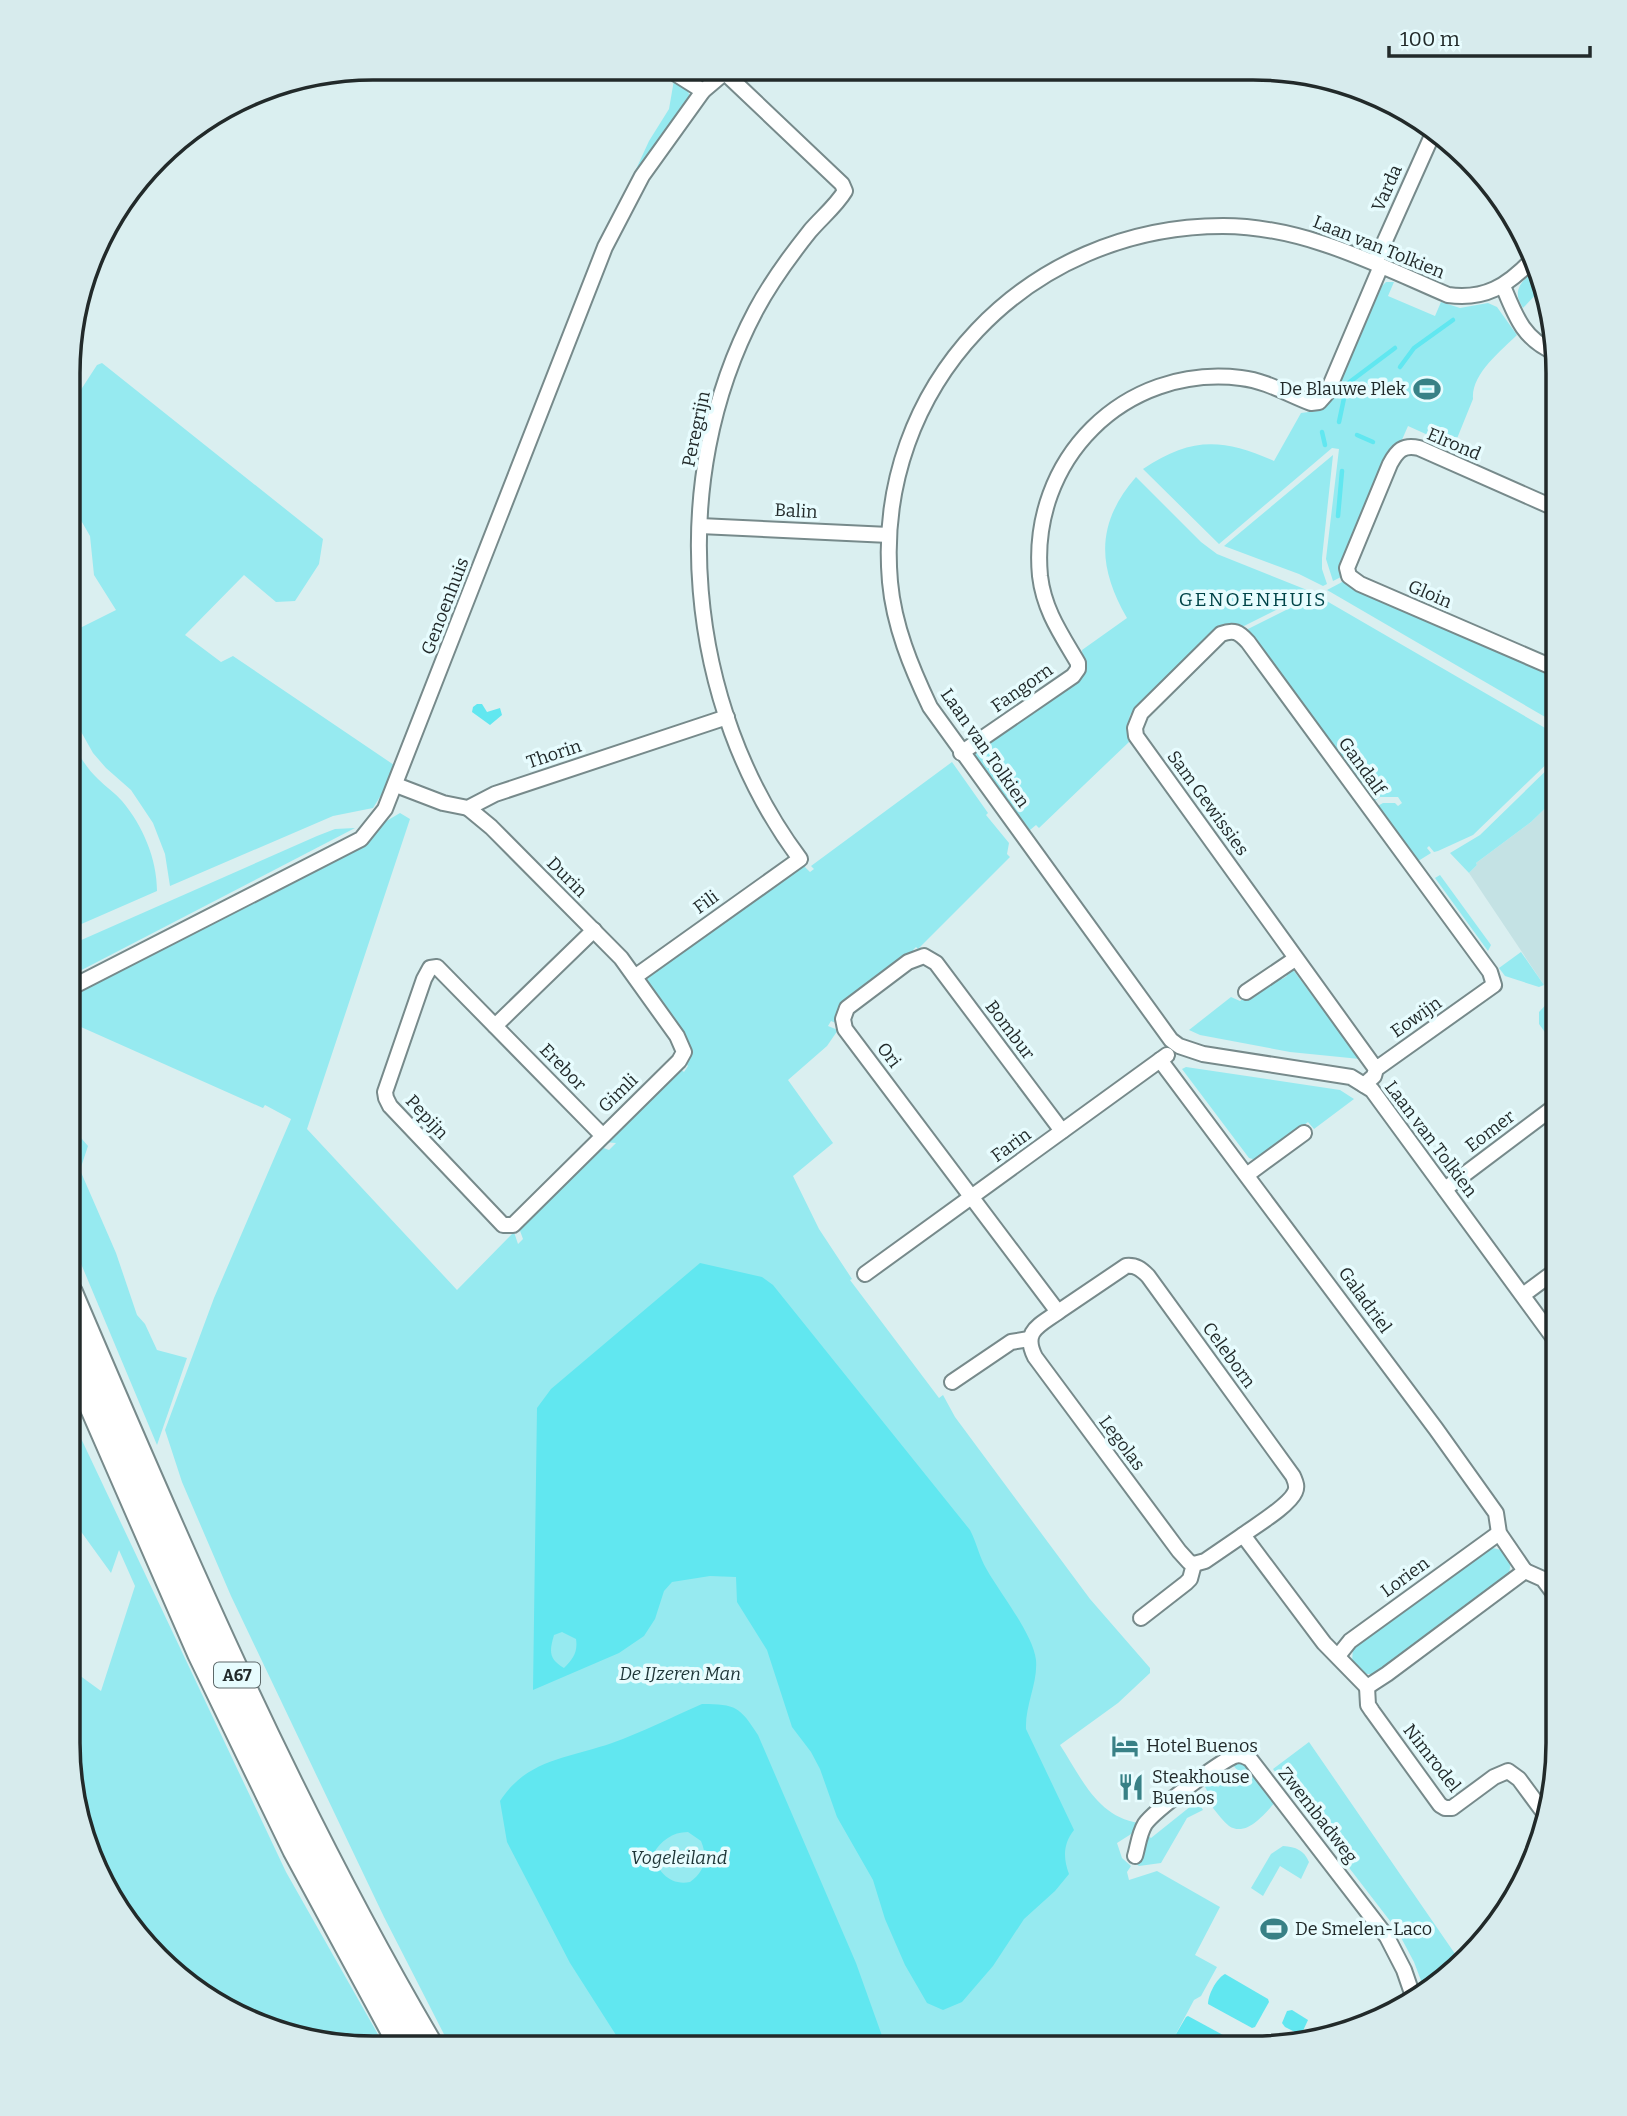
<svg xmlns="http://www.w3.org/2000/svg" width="1627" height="2116" font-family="Bitter,serif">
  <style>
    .built { fill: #c4e2e4 }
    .green { fill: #96eaf0 }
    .water { fill: #61e7f0; fill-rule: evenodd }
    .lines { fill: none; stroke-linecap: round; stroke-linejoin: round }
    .stream { stroke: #61e7f0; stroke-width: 4.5 }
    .street-casing { stroke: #778a8b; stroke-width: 18 }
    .highway-casing { stroke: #778a8b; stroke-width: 30 }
    .street { stroke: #fff; stroke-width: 14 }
    .highway { stroke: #fff; stroke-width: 26 }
    .labels { text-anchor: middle; stroke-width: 7; stroke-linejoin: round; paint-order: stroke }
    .shield { fill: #e7fcfe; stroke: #5d696a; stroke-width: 2 }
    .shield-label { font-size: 16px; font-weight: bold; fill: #222a2a }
    .street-label { font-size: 18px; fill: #222a2a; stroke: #e7fcfe }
    .poi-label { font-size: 18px; fill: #222a2a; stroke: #e7fcfe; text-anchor: start }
    .park-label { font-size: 18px; font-style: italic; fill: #1d3436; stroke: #e7fcfe }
    .neighbourhood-label { font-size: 19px; letter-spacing: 2px; fill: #004448; stroke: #e7fcfe }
    .rim { fill: none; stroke: #222a2a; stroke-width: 3.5 }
  </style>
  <rect width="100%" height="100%" fill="#daeff0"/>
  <path class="built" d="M1559,795L1558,971L1544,985L1469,873L1477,865L1476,863L1531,822Z"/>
  <g class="green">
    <path d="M674,80L688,91L691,102L632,178L649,141L669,109Z"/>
    <path d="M1534,269L1539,291L1523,308C1511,290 1522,282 1534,269Z"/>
    <path d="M1386,282H1394L1388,296L1435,316L1441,302L1460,308L1488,303L1497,307L1517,335C1501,351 1471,374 1473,399L1456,441L1450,445L1408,426L1401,442L1392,446L1388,451L1343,561V576L1333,581L1326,559L1339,449L1332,448L1219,544L1143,469C1191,437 1222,438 1274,461L1301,413L1316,411L1327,402L1382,286Z"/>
    <path d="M102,363L323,539L319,564L295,601L276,602L244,575L185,635L221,662L233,656L394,765L383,792L373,808L333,816L170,886L165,854L153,823L131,790L106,768L93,753L70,712V633L116,610L94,575L90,536L71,503V405L97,365Z"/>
    <path d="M1333,455L1322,558V569L1327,584L1323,586L1299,574L1224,546Z"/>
    <path d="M1136,477L1201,542L1217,554L1312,592L1240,628L1229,624L1218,629L1130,715L1127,730L1129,742L1039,828L1036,825L1030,830L973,754L1077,680L1084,673L1082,650L1127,618C1097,566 1096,523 1136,477Z"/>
    <path d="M1346,580L1559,674V725L1327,590Z"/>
    <path d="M1318,596L1559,736V752L1473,835L1438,851L1434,852L1429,846L1427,848L1431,853L1415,863L1374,808L1383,803H1395L1398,806L1402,803L1398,797H1380L1371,804L1244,631L1312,597Z"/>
    <path d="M70,739C78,753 86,768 98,779C106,787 115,793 122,801C143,826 157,859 157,891L70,929Z"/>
    <path d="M1559,758V795L1531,822L1476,863L1477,865L1469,873L1450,853L1480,835Z"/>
    <path d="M952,762L988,813L986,815L1009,843L1007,854L1010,857L918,949L916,947L913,950L916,953L838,1024L831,1021L828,1026L838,1030L827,1046L788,1080L833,1143L793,1176L819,1229L852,1279L850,1280L939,1398L943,1395L955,1417L1090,1599L1150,1668V1673L1118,1703L1060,1745C1081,1777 1097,1817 1139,1823V1829L1117,1843L1122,1858L1131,1866L1127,1872L1129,1880L1157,1871L1220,1907L1195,1955L1217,1967L1201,1996L1194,2000L1170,2045L1172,2048L450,2046L384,1917L231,1596L182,1482L165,1430L214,1298L291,1119L265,1105L263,1108L81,1027L70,1032V995L227,915L400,813L410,819L307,1129L457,1290L514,1232L518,1244L523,1239L519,1228L601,1147L609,1150L616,1143L604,1142L679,1068L684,1072L688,1066L685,1062L692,1051L645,981L651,973L800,862L810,872L814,869L811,866Z"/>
    <path d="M355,828L70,976V945L317,836L335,829Z"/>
    <path d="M1440,875L1491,945L1488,951L1435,878Z"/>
    <path d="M1521,952L1544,985L1539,987L1505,976L1499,968Z"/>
    <path d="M1291,967L1360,1059L1290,1052L1200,1035L1189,1030L1231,997L1240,1001L1278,973L1282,979L1287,976L1284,970Z"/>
    <path d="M1558,992V1050L1539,1024V1012Z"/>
    <path d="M1186,1067L1340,1090L1354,1099L1314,1129L1308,1122L1256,1160L1249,1158L1182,1069Z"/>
    <path d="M69,1120L75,1131L88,1146L80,1170L116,1253L137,1315L145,1324L157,1350L187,1358L157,1445L69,1235Z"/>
    <path d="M69,1413L286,1872L384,2045H334L204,1996L144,1943L100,1878L68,1743V1709L79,1675L101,1691L135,1586L119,1550L111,1573L69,1515Z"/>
    <path d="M1489,1547L1505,1551L1511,1559L1509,1575L1377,1674H1363L1352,1663L1353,1647Z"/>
    <path d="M1309,1742L1462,1964L1455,1972L1425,1991L1414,1962L1397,1930L1273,1769Z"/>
    <path d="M1239,1761H1244L1277,1800C1266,1812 1247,1838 1229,1826C1223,1821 1218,1814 1213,1808L1215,1800L1210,1796L1205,1787L1211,1780L1218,1787L1238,1771L1233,1765Z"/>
    <path d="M1191,1795L1196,1798L1203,1810L1187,1818L1161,1863L1139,1866L1136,1864L1147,1835L1151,1838L1191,1806L1187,1798Z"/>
    <path d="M1283,1846C1296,1847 1304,1850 1309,1862L1301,1879L1280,1866L1263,1896L1251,1888L1271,1854Z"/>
  </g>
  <g class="water">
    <path d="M477,704H482L487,712L500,708L502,715L490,725L472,712L473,707Z"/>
    <path d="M700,1263L762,1277L773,1285L970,1530C977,1543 979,1557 987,1570C1000,1593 1033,1634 1036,1660C1038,1683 1025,1705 1026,1729L1074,1830C1063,1844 1063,1858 1069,1874L1055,1891L1024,1919L993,1966L962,2002L943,2010L927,2003L905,1965L885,1919L873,1880L837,1817L820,1769L811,1752L792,1727L767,1650L737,1602L736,1577L710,1576L672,1582L664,1591L655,1619L644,1636L619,1653L533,1690L537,1408L551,1389ZM562,1632L576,1639C578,1652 573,1659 564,1668C549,1659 549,1652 554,1635Z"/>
    <path d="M702,1704C736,1704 740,1707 758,1735L856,1963L886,2047L623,2046L570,1963L507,1842L500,1801C527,1759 569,1758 612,1743C643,1732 672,1717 702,1704ZM688,1832L701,1841C708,1858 705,1871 690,1882C671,1886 657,1872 653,1854C661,1841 672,1832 688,1832Z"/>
    <path d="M1225,1974L1268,1999L1269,2002L1255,2027L1252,2028L1208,2004C1208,1995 1216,1979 1225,1974Z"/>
    <path d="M1292,2010L1308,2020L1301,2035L1285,2027L1282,2023L1287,2011Z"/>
    <path d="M1188,2016L1247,2048L1169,2046L1186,2017Z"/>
  </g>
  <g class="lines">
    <g class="stream">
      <path d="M1400,367L1414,348L1453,320"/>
      <path d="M1339,422L1347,384L1395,348"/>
      <path d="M1322,432L1325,445"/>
      <path d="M1357,435L1373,442"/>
      <path d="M1338,516L1342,471"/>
    </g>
    <defs>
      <g id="street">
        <path d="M668,69L703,91"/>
        <path d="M1532,260C1507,286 1485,300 1448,295C1376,264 1303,226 1223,226C1028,226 873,386 890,582C894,626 911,667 930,707L1171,1040L1179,1046L1203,1054L1351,1077L1372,1090L1558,1344"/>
        <path d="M1375,263L1435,129"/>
        <path d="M1503,286C1515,315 1523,339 1554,352"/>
        <path d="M700,526L889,535"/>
        <path d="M1559,670L1360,584L1349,576L1347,568L1390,464C1397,451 1403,444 1419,448L1559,510"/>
        <path d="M961,753L1073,676L1078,669V663C1061,634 1044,610 1040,576C1029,460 1124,364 1241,378C1267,381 1287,394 1311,403L1319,402L1327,393L1381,266"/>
        <path d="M396,785L443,803L468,808L495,794L727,717"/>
        <path d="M468,808L491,827L621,958L677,1036L684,1052L679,1061L513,1225H503L390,1106L386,1098L385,1092L424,979L430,968L437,967L602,1135"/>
        <path d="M636,976L800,859C685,705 665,481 756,310C771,282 790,256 810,231C821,218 836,206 845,191L842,184L724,72"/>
        <path d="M70,988L361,839L385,809L605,247L642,176L703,91L729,69"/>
        <path d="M1246,992L1295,959"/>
        <path d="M495,1026L594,930"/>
        <path d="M1160,1060L1436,1429L1496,1513L1499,1533L1525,1571"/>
        <path d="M1364,1085L1374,1076L1376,1069L1494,985L1490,972L1248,642C1239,632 1234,629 1221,634L1141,713L1135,728L1136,736L1376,1069"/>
        <path d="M1062,1131L936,963L924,956L908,962L847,1008L843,1019L845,1029L1058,1312C1039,1326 1022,1331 1035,1357L1179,1551L1189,1562L1194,1564L1205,1561L1243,1535L1324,1643L1367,1687"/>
        <path d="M1248,1174L1304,1133"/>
        <path d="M1445,1189L1558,1104"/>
        <path d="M865,1274L1167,1055"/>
        <path d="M1523,1295L1558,1269"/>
        <path d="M1058,1312L1126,1266C1136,1265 1141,1269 1148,1276L1293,1476C1295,1481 1298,1486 1295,1492C1289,1506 1255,1526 1243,1535"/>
        <path d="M952,1382L1011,1342L1029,1339"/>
        <path d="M1525,1571L1543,1579L1558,1599"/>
        <path d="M1141,1618L1186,1583L1190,1579L1194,1564"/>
        <path d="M1338,1656L1350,1641L1499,1533"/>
        <path d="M1367,1687L1368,1705L1372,1711L1440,1805L1445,1808H1452L1494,1777L1508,1771L1519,1779L1547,1817"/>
        <path d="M1367,1687L1387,1674L1525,1571"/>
        <path d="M1135,1856C1138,1846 1139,1834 1145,1824C1155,1810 1217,1764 1234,1756C1240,1754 1244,1756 1250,1759L1387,1937L1404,1970L1414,1999"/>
      </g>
      <g id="highway">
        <path d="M69,1293C178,1549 288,1805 429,2045"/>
        <path d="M69,1351L201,1653L296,1849L402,2045"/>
      </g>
    </defs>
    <use href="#street" class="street-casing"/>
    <use href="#highway" class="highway-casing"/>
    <use href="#street" class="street"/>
    <use href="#highway" class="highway"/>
  </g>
  <defs>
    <symbol id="stadium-bare" viewBox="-9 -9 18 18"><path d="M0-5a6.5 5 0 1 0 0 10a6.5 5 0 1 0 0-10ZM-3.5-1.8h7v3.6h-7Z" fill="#388186" stroke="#e7fcfe" stroke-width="2.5" paint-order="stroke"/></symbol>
    <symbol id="hotel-bare" viewBox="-9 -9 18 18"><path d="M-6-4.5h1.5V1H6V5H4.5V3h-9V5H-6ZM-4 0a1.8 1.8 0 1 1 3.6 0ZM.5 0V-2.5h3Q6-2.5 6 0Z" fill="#388186" stroke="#e7fcfe" stroke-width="2.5" paint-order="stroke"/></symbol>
    <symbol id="restaurant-bare" viewBox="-9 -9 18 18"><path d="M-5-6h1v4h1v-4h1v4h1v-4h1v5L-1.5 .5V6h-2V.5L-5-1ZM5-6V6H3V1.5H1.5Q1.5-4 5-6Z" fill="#388186" stroke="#e7fcfe" stroke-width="2.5" paint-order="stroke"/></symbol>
  </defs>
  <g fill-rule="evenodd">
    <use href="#stadium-bare" x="1408" y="370" width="38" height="38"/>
    <use href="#hotel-bare" x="1106" y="1727" width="38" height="38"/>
    <use href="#restaurant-bare" x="1112" y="1768" width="38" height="38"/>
    <use href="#stadium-bare" x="1255" y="1910" width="38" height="38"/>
  </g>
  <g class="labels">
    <rect class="shield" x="214" y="1662.5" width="46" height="25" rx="5"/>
    <g class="shield-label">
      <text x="237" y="1681">A67</text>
    </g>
    <g class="street-label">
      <text transform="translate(1387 188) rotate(-66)" y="6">Varda</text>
      <text transform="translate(1379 247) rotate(22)" y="6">Laan van Tolkien</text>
      <text transform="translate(696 429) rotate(-78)" y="6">Peregrijn</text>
      <text transform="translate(1454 444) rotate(23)" y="6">Elrond</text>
      <text transform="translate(796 511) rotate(3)" y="6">Balin</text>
      <text transform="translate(1430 594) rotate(23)" y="6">Gloin</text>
      <text transform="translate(445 606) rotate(-69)" y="6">Genoenhuis</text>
      <text transform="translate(1022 688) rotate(-35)" y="6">Fangorn</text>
      <text transform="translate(985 748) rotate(55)" y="6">Laan van Tolkien</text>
      <text transform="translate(554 754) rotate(-18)" y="6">Thorin</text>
      <text transform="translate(1362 766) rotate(54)" y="6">Gandalf</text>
      <text transform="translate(1208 803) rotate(54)" y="6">Sam Gewissies</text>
      <text transform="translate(567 877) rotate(45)" y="6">Durin</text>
      <text transform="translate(706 902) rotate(-36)" y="6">Fili</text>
      <text transform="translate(1416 1017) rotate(-35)" y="6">Eowijn</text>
      <text transform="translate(1010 1030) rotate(53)" y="6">Bombur</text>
      <text transform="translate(889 1055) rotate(53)" y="6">Ori</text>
      <text transform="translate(563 1067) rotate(46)" y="6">Erebor</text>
      <text transform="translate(618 1093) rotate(-44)" y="6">Gimli</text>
      <text transform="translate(427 1117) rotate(47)" y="6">Pepijn</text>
      <text transform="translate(1490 1131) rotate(-37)" y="6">Eomer</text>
      <text transform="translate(1431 1139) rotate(53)" y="6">Laan van Tolkien</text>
      <text transform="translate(1011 1145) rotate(-36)" y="6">Farin</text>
      <text transform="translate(1365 1300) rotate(54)" y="6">Galadriel</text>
      <text transform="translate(1229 1355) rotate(54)" y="6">Celeborn</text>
      <text transform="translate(1122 1443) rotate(53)" y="6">Legolas</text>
      <text transform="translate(1405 1577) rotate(-36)" y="6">Lorien</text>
      <text transform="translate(1432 1758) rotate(52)" y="6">Nimrodel</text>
      <text transform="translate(1318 1815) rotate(52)" y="6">Zwembadweg</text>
    </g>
    <g class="poi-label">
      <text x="1406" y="395" text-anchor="end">De Blauwe Plek</text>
      <text x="1146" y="1752">Hotel Buenos</text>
      <text x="1152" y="1783">Steakhouse<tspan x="1152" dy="21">Buenos</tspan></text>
      <text x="1295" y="1935">De Smelen-Laco</text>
    </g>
    <g class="park-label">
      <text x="680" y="1680">De IJzeren Man</text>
      <text x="679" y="1864">Vogeleiland</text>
    </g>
    <g class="neighbourhood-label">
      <text x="1253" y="606">GENOENHUIS</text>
    </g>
  </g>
  <path d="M0 0H1627V2116H0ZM373 80H1253A293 293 0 0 1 1546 373V1743A293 293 0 0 1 1253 2036H373A293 293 0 0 1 80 1743V373A293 293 0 0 1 373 80Z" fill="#d7ebed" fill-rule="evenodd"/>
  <path class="rim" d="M373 80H1253A293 293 0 0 1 1546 373V1743A293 293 0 0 1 1253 2036H373A293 293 0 0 1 80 1743V373A293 293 0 0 1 373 80Z"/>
  <path d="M1389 46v10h201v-10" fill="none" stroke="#222a2a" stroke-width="3.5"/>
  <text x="1400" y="46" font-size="21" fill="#222a2a" stroke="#e7fcfe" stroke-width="5" paint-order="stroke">100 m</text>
</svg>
